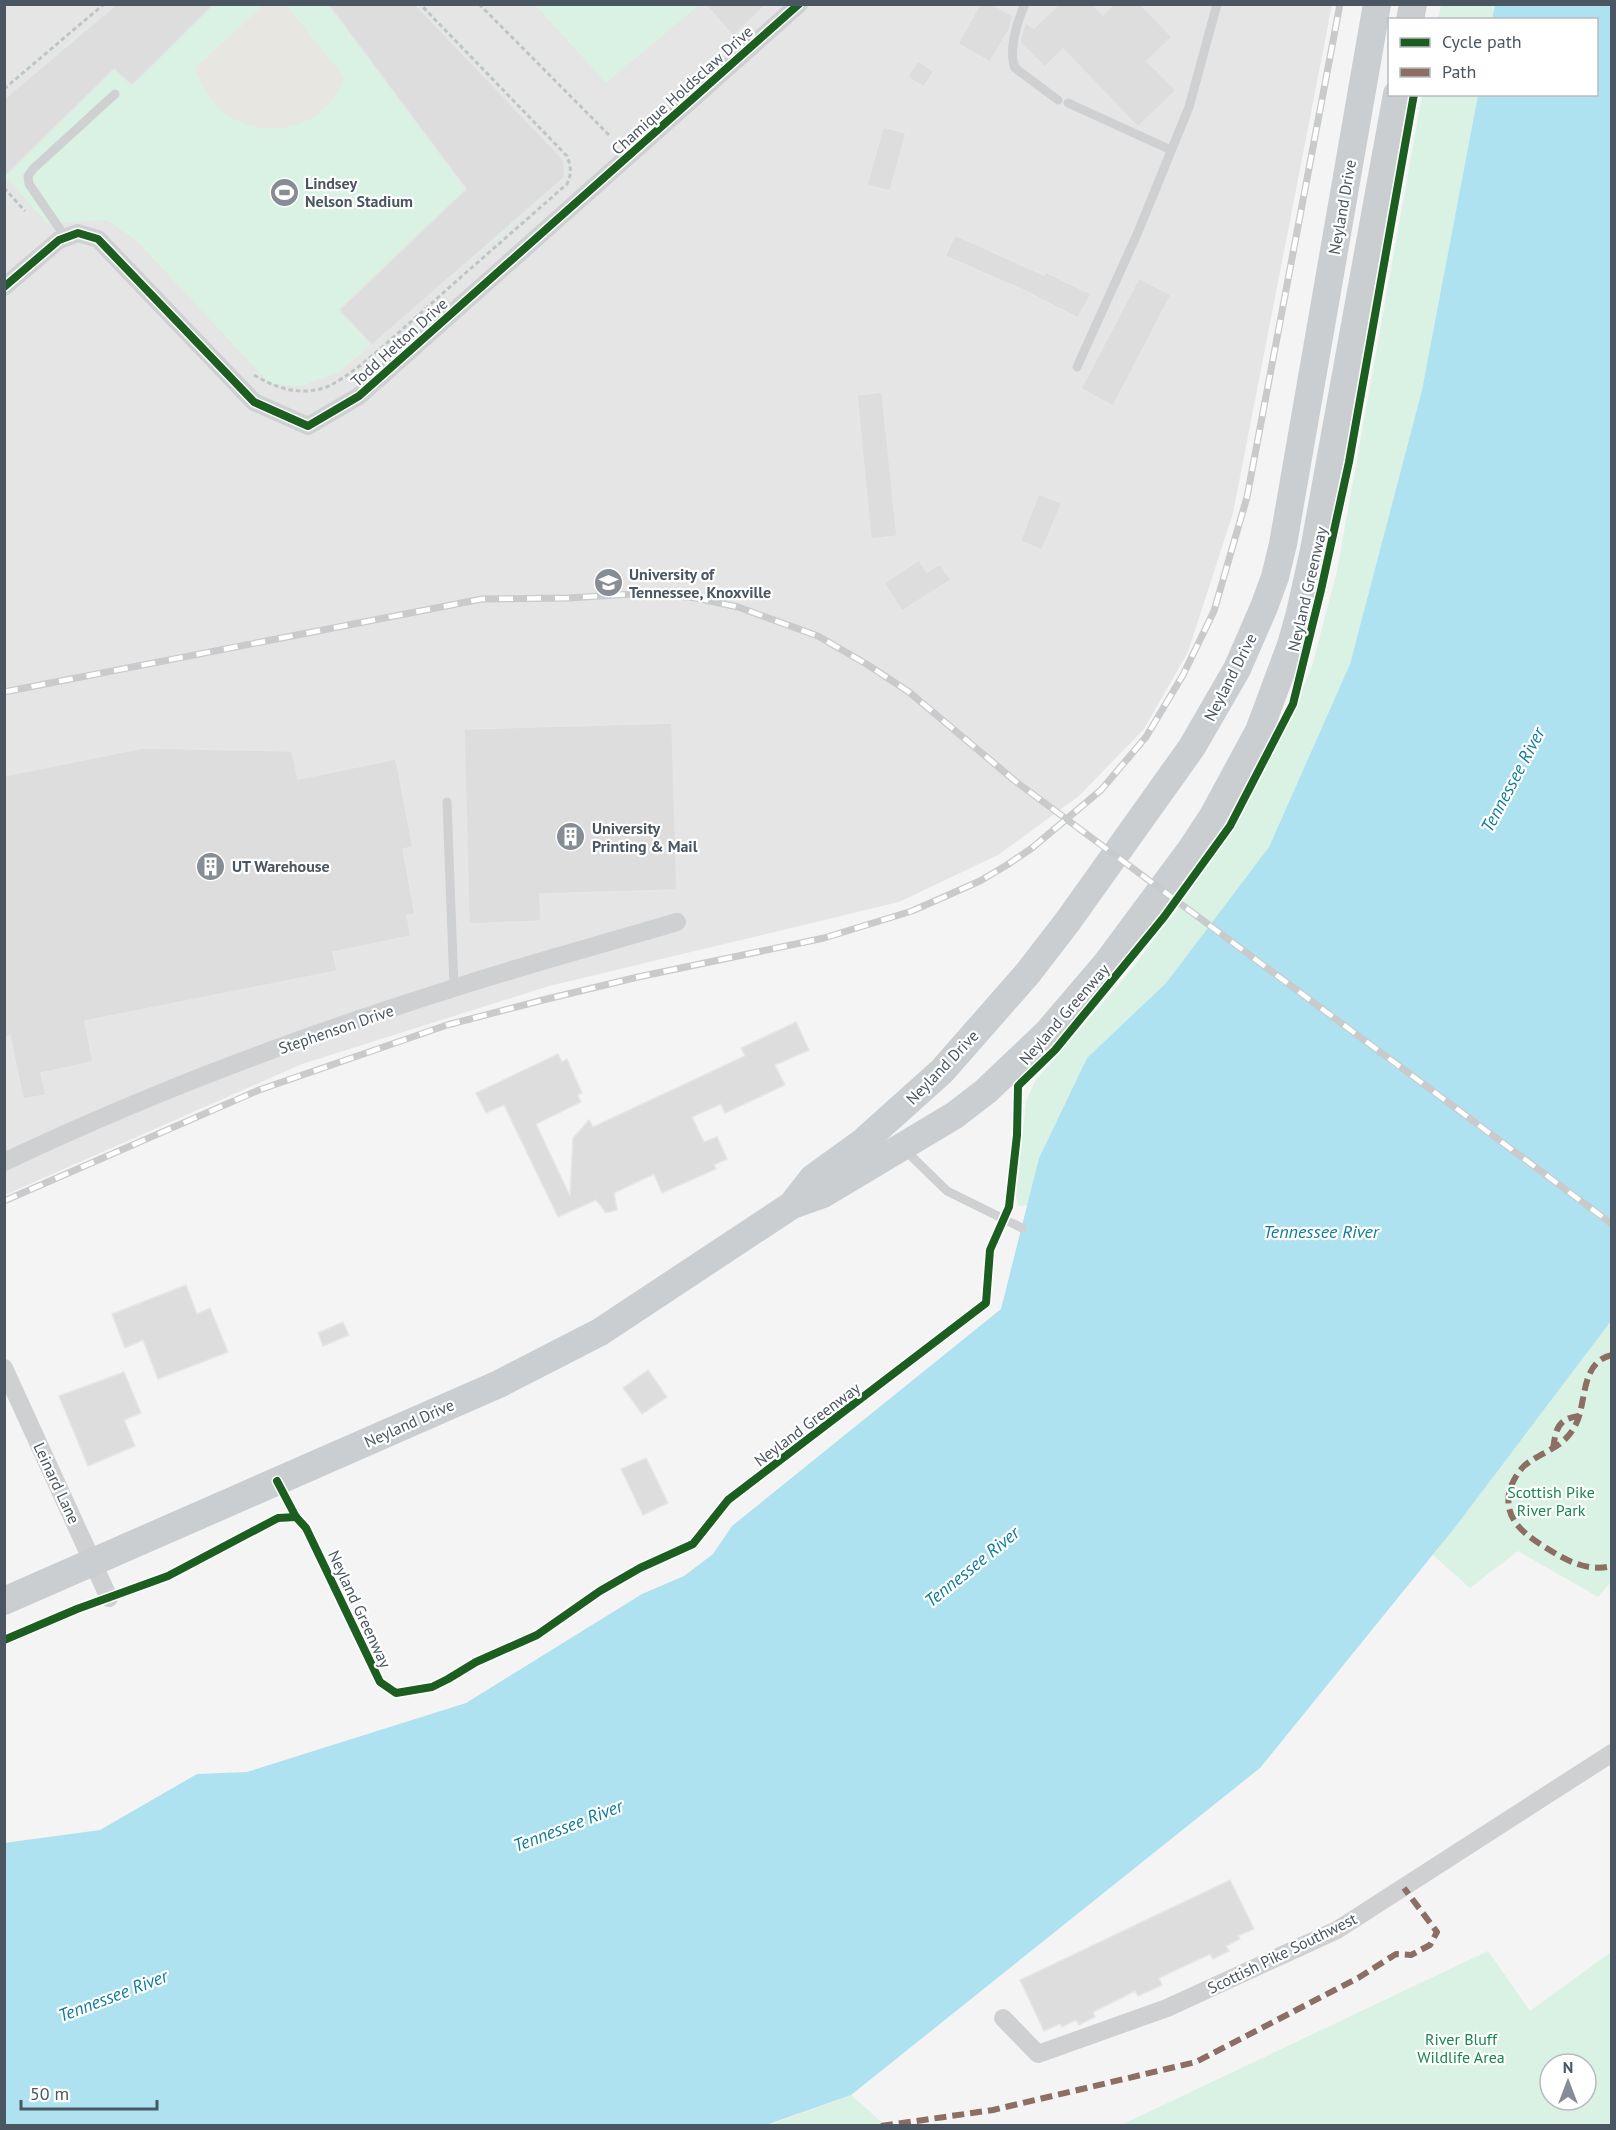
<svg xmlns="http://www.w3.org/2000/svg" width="1616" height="2130" font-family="'PT Sans',sans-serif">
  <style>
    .education { fill: #e6e5e6 }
    .green { fill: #d9f2e3; fill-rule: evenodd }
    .sand { fill: #e7e6e1 }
    .water { fill: #aee2f0 }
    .building { fill: #ddddde; stroke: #e5e6e7; stroke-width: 1.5 }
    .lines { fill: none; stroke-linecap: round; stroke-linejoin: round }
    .path { stroke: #bcc7c4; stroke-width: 3; stroke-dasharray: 4.5 3; stroke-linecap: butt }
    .service { stroke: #ced0d2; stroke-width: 9 }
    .minor { stroke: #ced0d2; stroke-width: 18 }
    .primary { stroke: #caced1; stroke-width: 28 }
    .rail-casing { stroke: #c9cacc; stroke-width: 7 }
    .rail { stroke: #fff; stroke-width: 4.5; stroke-dasharray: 14; stroke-linecap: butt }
    .quiet { stroke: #8d6e63; stroke-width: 6; stroke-dasharray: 12 6; stroke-linecap: butt }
    .cycleway-casing { stroke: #fff; stroke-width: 11 }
    .cycleway { stroke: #1b5e20; stroke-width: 8 }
    .labels { text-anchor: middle; stroke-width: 4.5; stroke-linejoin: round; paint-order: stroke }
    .street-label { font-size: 16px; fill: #4a5661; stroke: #fff }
    .poi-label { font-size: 16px; font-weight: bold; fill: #4a5661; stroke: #fff; text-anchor: start }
    .park-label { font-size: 16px; fill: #17864f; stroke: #fff }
    .water-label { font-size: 18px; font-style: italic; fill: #0c7c9b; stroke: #fff }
  </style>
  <rect width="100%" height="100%" fill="#f4f4f4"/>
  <path class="education" d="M5,5H1332L1233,513L1188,652L1144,729L1079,796L998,855L899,902L549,986L302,1064L5,1195Z"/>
  <g class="green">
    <path d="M414,4L565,177L506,231L339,372L299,387L269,383L136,240L107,220L47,223L5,176V99L74,38L117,5Z"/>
    <path d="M535,5H699L606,83Z"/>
    <path d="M1441,5H1495L1492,19L1438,20Z"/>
    <path d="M1422,95H1478L1422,390L1350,664L1269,847L1166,983L1087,1058L1039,1158L1028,1205L1019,1206L1016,1197L1026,1102L1035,1081L1132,969L1168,920L1172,917L1241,816L1286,728L1312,666L1337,571Z"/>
    <path d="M1611,1321V1582L1598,1597L1518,1551L1470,1588L1433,1555Z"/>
    <path d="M1488,1951L1530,2011L1611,1952V2125H1121ZM1550,2064H1586V2100H1550Z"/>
    <path d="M851,2095L885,2125L766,2126Z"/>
  </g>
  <path class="sand" d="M265,4L286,5L344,77C329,127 267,143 226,114C210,103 201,85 195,68Z"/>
  <path class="water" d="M1495,5H1611V1321L1456,1526L1260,1768L851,2095L766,2125H5L4,1843L100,1830L197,1774L247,1772L466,1703L642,1594L684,1576L713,1554L732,1526L1001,1309L1039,1158L1087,1058L1166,983L1269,847L1350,664L1422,390L1478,95L1596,94V20L1492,19Z"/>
  <g class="building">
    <path d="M117,4H214L132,85L114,69L4,177V99Z"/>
    <path d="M328,4H415L564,160L565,177L372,345L339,310L466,189Z"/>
    <path d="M705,4H767L733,36Z"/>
    <path d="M980,4H992L1013,16L1009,30L990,62L958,44Z"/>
    <path d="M1059,4H1093L1103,15L1114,4H1140L1172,37L1147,61L1176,90L1138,127L1063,49L1045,67L1020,42L1025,23L1034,28Z"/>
    <path d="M918,61L934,71L924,87L907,77Z"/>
    <path d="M883,127L906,133L890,191L867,185Z"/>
    <path d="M955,235L1044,275L1046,272L1091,294L1078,318L1023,290L945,256Z"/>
    <path d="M1139,278L1171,295L1113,406L1081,389Z"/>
    <path d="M882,392L897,536L871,539L857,395Z"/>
    <path d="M1039,494L1062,503L1042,550L1020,541Z"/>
    <path d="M919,560L927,572L940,564L951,580L902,611L884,583Z"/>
    <path d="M672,723L677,890L540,894L541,921L469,924L464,729Z"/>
    <path d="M143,748L292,751L298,779L396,759L413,847L403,849L415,914L407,915L411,936L333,952L337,971L85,1021L93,1062L41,1073L46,1095L23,1099L10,1036L4,1038V776Z"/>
    <path d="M796,1022L809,1050L775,1065L785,1085L725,1113L721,1104L692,1117L704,1142L717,1137L727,1159L714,1165L716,1169L662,1193L654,1174L614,1193L617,1210L606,1213L596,1200L558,1217L504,1105L486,1113L476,1093L558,1054L562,1062L567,1059L582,1093L578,1095L581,1102L536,1124L570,1196L573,1138L589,1120L593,1127L745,1056L741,1048Z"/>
    <path d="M186,1285L197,1314L210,1308L228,1352L158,1379L143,1340L125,1348L112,1314Z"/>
    <path d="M343,1322L349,1335L323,1346L318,1333Z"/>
    <path d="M648,1370L667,1397L642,1414L623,1388Z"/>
    <path d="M124,1372L141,1413L124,1420L135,1446L88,1466L59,1396Z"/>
    <path d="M646,1458L668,1503L643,1515L621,1469Z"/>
    <path d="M1230,1880L1254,1929L1238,1936L1240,1939L1226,1946L1229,1951L1213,1959L1210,1954L1159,1978L1162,1985L1138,1996L1135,1991L1093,2012L1095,2017L1079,2025L1076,2020L1062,2027L1060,2024L1044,2031L1020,1980Z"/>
  </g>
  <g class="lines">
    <g class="path">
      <path d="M479,4L610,136"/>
      <path d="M4,89L104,4"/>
      <path d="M4,188L25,211"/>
      <path d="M254,375C274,387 296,395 320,389C346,383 393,337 415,318C465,273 516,229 567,184C572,174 571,167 567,156L420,4"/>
    </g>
    <g class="service">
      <path d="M1025,4C1017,22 1008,50 1015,68L1058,100"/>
      <path d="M1068,103L1171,150"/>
      <path d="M66,238L29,184L28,176L33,169L115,94"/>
      <path d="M1077,367L1138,232L1189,107L1217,4"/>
      <path d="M447,802L454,988"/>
      <path d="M904,1149L947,1191L1022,1228"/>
    </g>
    <g class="minor">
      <path d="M4,287L59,240L78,233L98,239L254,402L308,426L359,396L799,4"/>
      <path d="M4,1162C149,1093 301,1036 454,988C528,964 603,944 677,922"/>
      <path d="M4,1368L109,1598"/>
      <path d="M1003,2018L1038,2054L1167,2008L1337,1930L1612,1753"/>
    </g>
    <g class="primary">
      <path d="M1410,20L1413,4"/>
      <path d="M795,1201L813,1178L864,1141L942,1071L1028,973L1068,921L1192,747L1237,669L1264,607L1275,577L1283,544L1377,4"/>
      <path d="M4,1601L499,1384L600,1332L792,1205L823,1194L955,1115L986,1091L1047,1033L1106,964L1192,848L1213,816L1259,731L1291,645L1300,613L1314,550L1397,94"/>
    </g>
    <defs>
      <g id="rail">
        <path d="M4,692L482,599L568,598L649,593L696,598L738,607L818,636L868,665L909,692L1015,781L1612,1224"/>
        <path d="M4,1201L259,1090L447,1025L543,1000L638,977L824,938L912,911L980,881L1007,865L1032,848L1101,790L1146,737L1183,675L1214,611L1247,497L1340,4"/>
      </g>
    </defs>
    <use href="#rail" class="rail-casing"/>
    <use href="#rail" class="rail"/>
    <g class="quiet">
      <path d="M1612,1355C1580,1362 1587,1402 1576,1424C1564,1449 1543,1450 1524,1466C1517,1473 1513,1481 1510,1489C1502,1519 1525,1535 1548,1549C1567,1561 1588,1572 1612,1566"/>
      <path d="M1553,1449C1556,1429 1557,1419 1579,1416"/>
      <path d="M881,2126L993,2110L1196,2062L1358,1978L1396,1954L1411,1955L1430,1945L1437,1932L1404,1888"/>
    </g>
    <defs>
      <g id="cycleway">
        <path d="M4,287L59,240L78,233L98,239L254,402L308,426L359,396L799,4"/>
        <path d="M277,1481L296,1517L306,1528L380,1682L396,1693L432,1687L448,1679L476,1662L537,1635L600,1591L640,1568L693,1544L728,1500L986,1303L990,1250L1009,1207L1017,1135L1018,1086L1055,1050L1164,917L1230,826L1293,704L1321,590L1349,462L1414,94"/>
        <path d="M4,1640L77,1609L168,1576L278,1518L296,1517"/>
      </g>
    </defs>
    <use href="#cycleway" class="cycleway-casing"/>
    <use href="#cycleway" class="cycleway"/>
  </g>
  <defs>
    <symbol id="stadium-disc" viewBox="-11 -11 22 22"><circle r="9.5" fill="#868d94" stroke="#fff"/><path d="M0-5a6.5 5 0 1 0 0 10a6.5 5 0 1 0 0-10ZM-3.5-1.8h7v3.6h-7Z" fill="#fff"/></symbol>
    <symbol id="university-disc" viewBox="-11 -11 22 22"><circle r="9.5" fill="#868d94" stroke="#fff"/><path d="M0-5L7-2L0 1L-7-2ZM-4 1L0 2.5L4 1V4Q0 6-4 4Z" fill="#fff"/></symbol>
    <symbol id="building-disc" viewBox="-11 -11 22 22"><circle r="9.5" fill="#868d94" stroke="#fff"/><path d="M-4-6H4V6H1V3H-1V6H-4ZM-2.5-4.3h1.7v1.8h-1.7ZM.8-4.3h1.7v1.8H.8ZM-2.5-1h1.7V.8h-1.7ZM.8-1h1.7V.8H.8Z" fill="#fff"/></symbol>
  </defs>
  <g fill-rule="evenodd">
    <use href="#stadium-disc" x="268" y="176" width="33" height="33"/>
    <use href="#university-disc" x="592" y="566" width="33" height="33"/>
    <use href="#building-disc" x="554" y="820" width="33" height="33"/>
    <use href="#building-disc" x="194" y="850" width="33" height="33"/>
  </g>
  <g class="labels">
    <g class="street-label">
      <text transform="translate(682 90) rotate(-42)" y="6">Chamique Holdsclaw Drive</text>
      <text transform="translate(1342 207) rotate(-80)" y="6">Neyland Drive</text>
      <text transform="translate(399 342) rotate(-42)" y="6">Todd Helton Drive</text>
      <text transform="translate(1307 589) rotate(-77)" y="6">Neyland Greenway</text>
      <text transform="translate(1230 677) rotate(-63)" y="6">Neyland Drive</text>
      <text transform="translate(1064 1014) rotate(-49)" y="6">Neyland Greenway</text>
      <text transform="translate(336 1029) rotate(-19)" y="6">Stephenson Drive</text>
      <text transform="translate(942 1067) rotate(-46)" y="6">Neyland Drive</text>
      <text transform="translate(409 1423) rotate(-24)" y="6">Neyland Drive</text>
      <text transform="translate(807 1424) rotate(-37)" y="6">Neyland Greenway</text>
      <text transform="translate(57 1483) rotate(65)" y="6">Leinard Lane</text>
      <text transform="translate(360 1609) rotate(65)" y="6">Neyland Greenway</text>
      <text transform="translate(1282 1953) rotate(-26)" y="6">Scottish Pike Southwest</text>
    </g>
    <g class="poi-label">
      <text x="305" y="189">Lindsey<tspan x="305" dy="18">Nelson Stadium</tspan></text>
      <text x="629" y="580">University of<tspan x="629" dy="18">Tennessee, Knoxville</tspan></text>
      <text x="592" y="834">University<tspan x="592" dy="18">Printing &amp; Mail</tspan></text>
      <text x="232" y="872">UT Warehouse</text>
    </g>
    <g class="park-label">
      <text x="1551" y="1498">Scottish Pike<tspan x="1551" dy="18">River Park</tspan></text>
      <text x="1461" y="2045">River Bluff<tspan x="1461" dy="18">Wildlife Area</tspan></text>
    </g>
    <g class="water-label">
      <text transform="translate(1513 780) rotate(-62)" y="6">Tennessee River</text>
      <text x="1321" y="1238">Tennessee River</text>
      <text transform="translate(972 1567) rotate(-39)" y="6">Tennessee River</text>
      <text transform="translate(568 1826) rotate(-21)" y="6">Tennessee River</text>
      <text transform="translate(113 1996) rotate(-21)" y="6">Tennessee River</text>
    </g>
  </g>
  <rect width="1616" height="2130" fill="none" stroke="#4a5661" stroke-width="12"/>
  <rect x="1388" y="18" width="210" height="78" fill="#ffffff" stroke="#b7bbc0" stroke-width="1.5"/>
  <rect x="1400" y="38" width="30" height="9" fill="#1b5e20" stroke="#b7bbc0" stroke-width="1.5"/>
  <text x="1442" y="48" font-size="18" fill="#4a5661">Cycle path</text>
  <rect x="1400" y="68" width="30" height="9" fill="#8d6e63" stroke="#b7bbc0" stroke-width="1.5"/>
  <text x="1442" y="78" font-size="18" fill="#4a5661">Path</text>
  <g transform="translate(1568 2082)"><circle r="28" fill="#ffffff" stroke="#b7bbc0" stroke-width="1.5"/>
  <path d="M0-4.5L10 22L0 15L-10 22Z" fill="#868d94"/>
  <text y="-9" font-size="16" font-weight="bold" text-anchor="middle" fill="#4a5661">N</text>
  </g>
  <path d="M21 2100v9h136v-9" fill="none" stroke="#4a5661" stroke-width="3"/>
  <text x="30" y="2100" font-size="18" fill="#4a5661" stroke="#ffffff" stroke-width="4.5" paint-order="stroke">50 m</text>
</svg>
